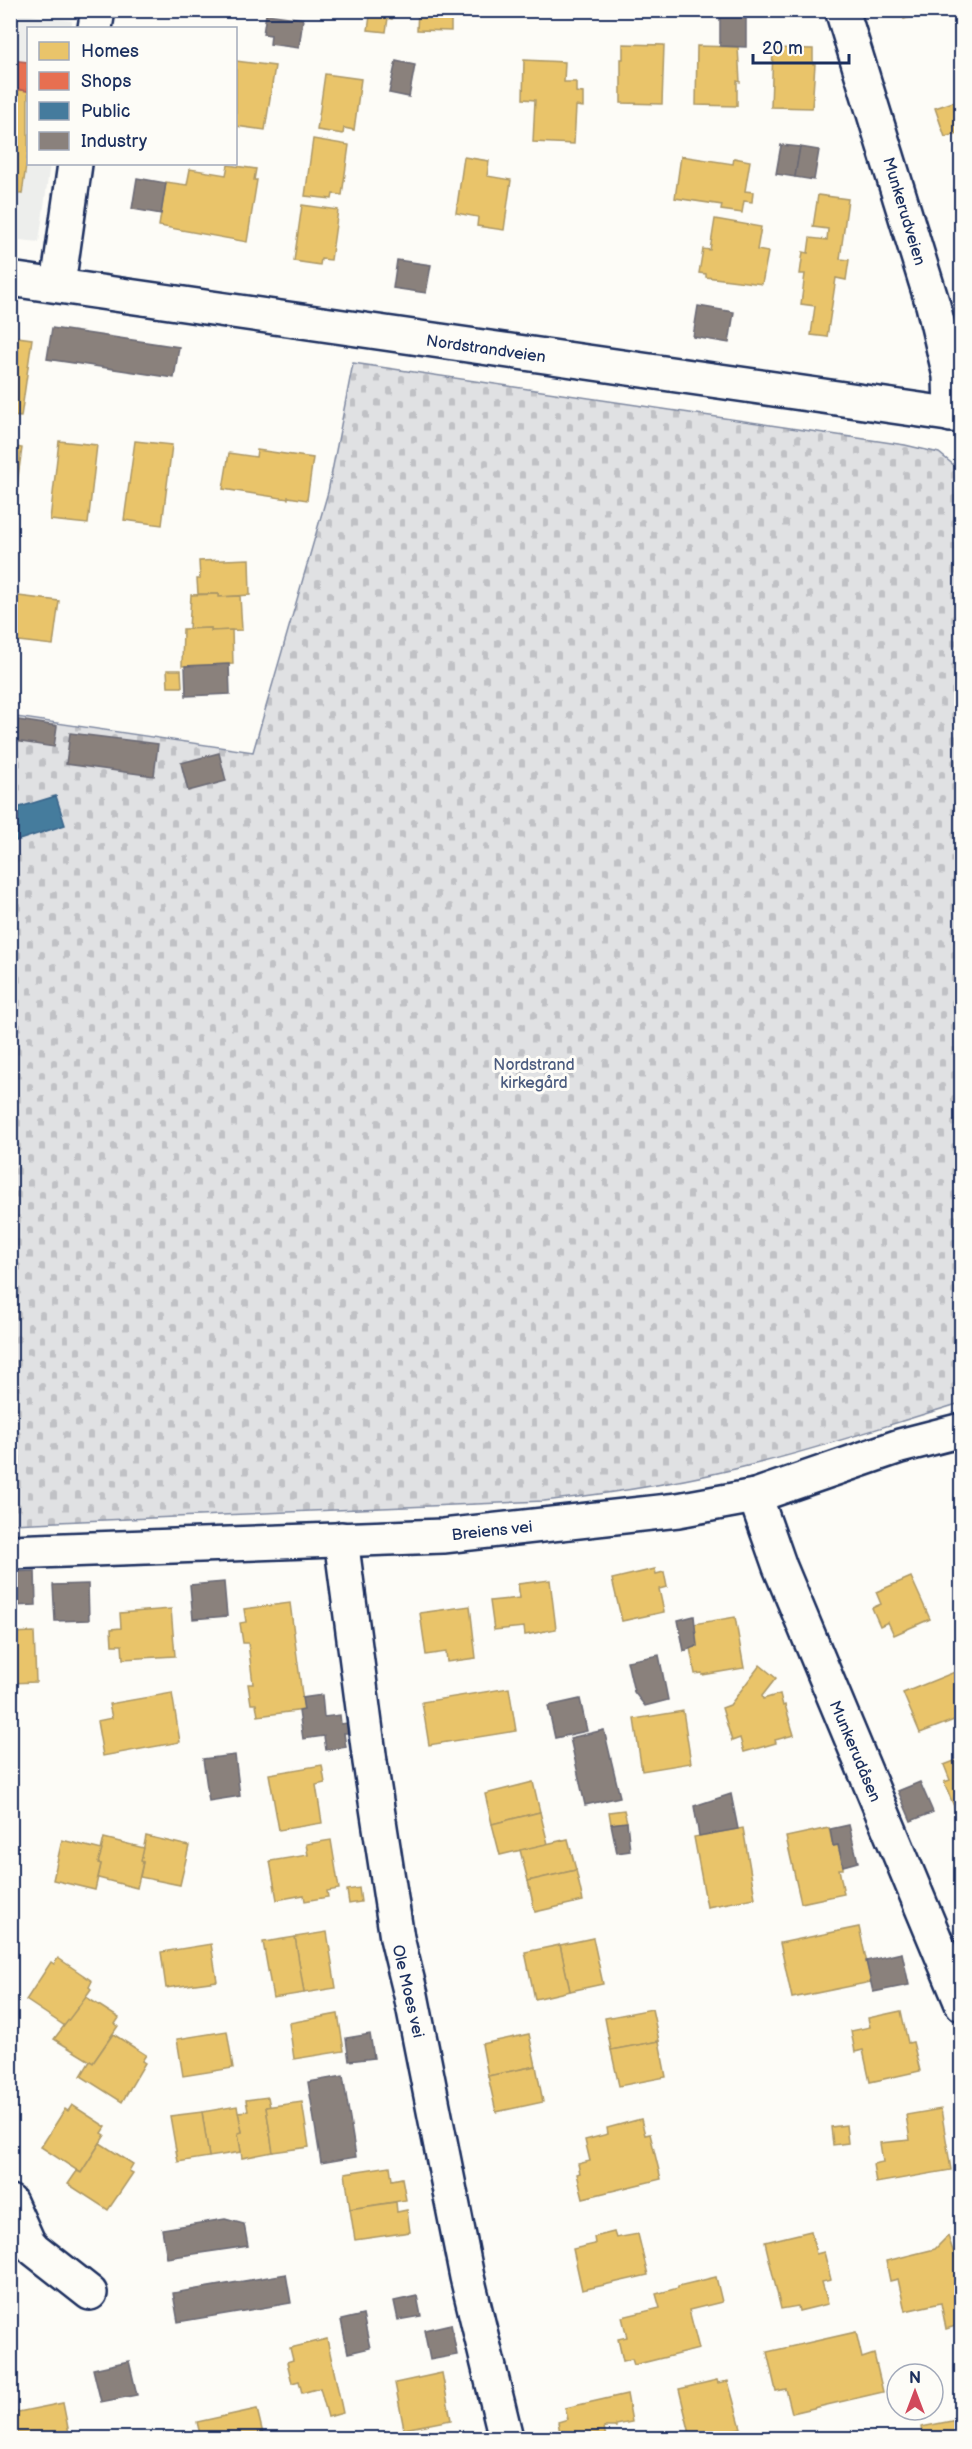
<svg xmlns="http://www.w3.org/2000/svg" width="972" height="2449" font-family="'Balsamiq Sans',sans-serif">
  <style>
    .built { fill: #edeeec }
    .cemetery { fill: url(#cemetery-stones); stroke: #7e88a0; stroke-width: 1.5 }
    .homes { fill: #e9c46a; stroke: #ab9766; stroke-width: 1.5 }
    .shops { fill: #e76f51; stroke: #aa5c55; stroke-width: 1.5 }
    .public { fill: #457b9d; stroke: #38648a; stroke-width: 1.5 }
    .industry { fill: #8a817c; stroke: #696873; stroke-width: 1.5 }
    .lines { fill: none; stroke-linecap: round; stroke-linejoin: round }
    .minor-casing { stroke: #1b2f5e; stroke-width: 38 }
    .major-casing { stroke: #1b2f5e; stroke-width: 38 }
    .minor { stroke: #fdfcf7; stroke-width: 33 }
    .major { stroke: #fdfcf7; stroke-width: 33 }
    .labels { text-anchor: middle; stroke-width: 6; stroke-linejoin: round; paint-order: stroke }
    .street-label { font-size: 16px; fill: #1b2f5e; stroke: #fdfcf7 }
    .park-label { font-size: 16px; fill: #4c5c7f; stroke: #fdfcf7 }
  </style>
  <defs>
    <pattern id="cemetery-stones" width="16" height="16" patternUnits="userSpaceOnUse" patternTransform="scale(1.5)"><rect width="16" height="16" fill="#e0e1e3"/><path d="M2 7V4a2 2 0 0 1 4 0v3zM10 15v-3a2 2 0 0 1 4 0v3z" fill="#c0c1c5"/></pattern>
  </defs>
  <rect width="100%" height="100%" fill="#fdfcf7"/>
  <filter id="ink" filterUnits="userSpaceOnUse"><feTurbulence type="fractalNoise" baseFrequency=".0167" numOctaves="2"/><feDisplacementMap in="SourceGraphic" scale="12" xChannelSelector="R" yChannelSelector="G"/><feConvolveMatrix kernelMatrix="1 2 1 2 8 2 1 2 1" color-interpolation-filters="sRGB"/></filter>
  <g filter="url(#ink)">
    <path class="built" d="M11,12L72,21L71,28H28V164H50L39,242L11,239Z"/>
    <path class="cemetery" d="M353,363L905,445L939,453L961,471V1403C893,1423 825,1447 755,1464C686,1482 615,1493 544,1501L11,1524L10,716L253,752L328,492Z"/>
    <g class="homes">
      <path d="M344,10H394L392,19L388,18L386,32L368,30L370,16Z"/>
      <path d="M418,10H504V14L451,13V31L417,30Z"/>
      <path d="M901,10H934L904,19Z"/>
      <path d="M623,44L664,45L662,104L621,103V59H623Z"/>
      <path d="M697,46L738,47L740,82L737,81V106L696,105Z"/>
      <path d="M773,48L813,49V64H815L812,108L771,107Z"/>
      <path d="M524,60L565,62L564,82H576V92L583,93V107L576,106L574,144L533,142L535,100L523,99Z"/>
      <path d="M236,61L275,66L265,130L236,126Z"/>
      <path d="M325,74L361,79L354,130L344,128L343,134L317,130Z"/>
      <path d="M10,88L28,91V151L22,194L11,192L10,195Z"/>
      <path d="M962,99V132L945,137L935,108Z"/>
      <path d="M313,139L349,145L342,195L333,194L332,199L305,196Z"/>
      <path d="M681,156L733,164L734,158L750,161L745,191L753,192L752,202L744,201L742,213L721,210L722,205L675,198Z"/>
      <path d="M464,157L489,161L487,176L511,180L504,230L477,226L478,217L456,213Z"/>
      <path d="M228,165L256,169L254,180H257L247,242L159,226L166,182L187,185L190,169L226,175Z"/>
      <path d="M818,195L848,199L840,259L849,260L846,280L836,278L827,337L811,335L815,306L801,304L805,274H800L803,252L808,253L810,238L827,240L828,229L813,227Z"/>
      <path d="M302,205L338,210L331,260L321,259L320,265L294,261Z"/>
      <path d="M715,219L761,227L757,250L768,252L762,284L706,277V274L699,273L703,249L710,250Z"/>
      <path d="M10,336L32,339L21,417L10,416Z"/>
      <path d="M59,441L97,445L88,524L50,520Z"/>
      <path d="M135,441L172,445L162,525L124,520Z"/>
      <path d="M10,446L22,448L11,527H10Z"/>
      <path d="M257,450L313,458L307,500L288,497V499L223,489L229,453L256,457Z"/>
      <path d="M249,559L250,595L219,597V594H198L197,579H200L199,561Z"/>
      <path d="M219,594V597L240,596L242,630L211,631V628L189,629L191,595Z"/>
      <path d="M10,595L59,601L53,645L10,640Z"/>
      <path d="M211,628V631L232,630L233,664L182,666L183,629Z"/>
      <path d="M167,670H181L182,687H168Z"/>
      <path d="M655,1569L656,1574L664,1572L667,1587L659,1589L664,1612L622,1621L612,1579Z"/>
      <path d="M911,1577L930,1619L894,1635L888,1622L880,1626L872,1608L881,1604L876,1592Z"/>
      <path d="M550,1580L556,1629L525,1635L524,1627L494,1630L490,1601L520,1598L518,1584Z"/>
      <path d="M290,1603L304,1710L258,1716L256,1704H251L248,1684H253L248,1643H243L240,1623L246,1622L244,1609Z"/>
      <path d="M470,1606L476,1658L447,1662L446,1652L426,1655L420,1613Z"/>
      <path d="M171,1609L175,1656L123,1659L122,1645H112L111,1629L121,1628L120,1613Z"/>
      <path d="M735,1617L744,1668L702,1675V1673L695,1674L690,1648L697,1646L693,1624Z"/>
      <path d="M34,1632L36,1682L10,1683V1633Z"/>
      <path d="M760,1665L776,1678L762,1696L763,1699L780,1694L783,1706L785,1705L794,1735L775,1740L776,1743L744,1752L740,1738L732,1741L722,1708L730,1705Z"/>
      <path d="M962,1669V1717L920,1733L903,1693Z"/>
      <path d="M509,1688L516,1731L429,1745L422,1702Z"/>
      <path d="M172,1693L180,1742L103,1756L97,1721L112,1718L109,1704Z"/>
      <path d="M683,1711L691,1763L642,1771L634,1719Z"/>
      <path d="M962,1758V1820L960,1821L944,1782L950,1780L944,1765Z"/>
      <path d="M322,1765L325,1783L316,1785L322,1823L279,1830L269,1774Z"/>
      <path d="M533,1782L540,1812L492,1824L485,1794Z"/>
      <path d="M624,1810L627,1822L611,1824L609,1812Z"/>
      <path d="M540,1812L548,1844L500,1855L492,1824Z"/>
      <path d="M743,1828L755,1898L707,1907L694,1837Z"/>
      <path d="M829,1828L833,1846L838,1845L843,1866V1869H839L844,1894L801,1903L786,1837Z"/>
      <path d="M146,1836L189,1846L180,1885L140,1877L143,1862L141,1861Z"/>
      <path d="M104,1838L144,1848L141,1861L143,1862L137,1888L98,1878L101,1864L98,1863Z"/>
      <path d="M568,1839L576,1870L528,1881L520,1850Z"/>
      <path d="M62,1840L102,1850L98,1863L101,1864L95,1890L53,1880Z"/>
      <path d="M331,1840L339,1889L327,1891L328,1897L305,1901L304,1895L277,1900L270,1861L308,1855L306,1844Z"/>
      <path d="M576,1870L583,1901L535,1912L528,1881Z"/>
      <path d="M359,1888L361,1902L349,1904L347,1890Z"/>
      <path d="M859,1927L871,1982L792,1998L780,1943Z"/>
      <path d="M327,1932L336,1988L304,1993L295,1937Z"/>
      <path d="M295,1937L304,1993L273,1998L263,1942Z"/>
      <path d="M593,1938L603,1984L570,1991L560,1945Z"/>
      <path d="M211,1944L217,1981L166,1988L161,1952Z"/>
      <path d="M560,1945L570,1991L535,1999L525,1952Z"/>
      <path d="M58,1958L92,1981L89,1987L91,1989L65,2026L26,2000L51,1962L54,1964Z"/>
      <path d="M86,1997L119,2018L115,2024L118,2026L93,2063L54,2039Z"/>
      <path d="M652,2009L659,2041L611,2050L605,2018Z"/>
      <path d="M901,2011L908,2043L913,2042L920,2071L870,2082L863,2050L855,2052L851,2031L870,2027L868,2018Z"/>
      <path d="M338,2014L344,2051L294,2059L289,2023Z"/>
      <path d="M227,2031L233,2068L183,2076L177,2039Z"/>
      <path d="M113,2034L146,2055L142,2061L145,2063L122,2102L81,2076L90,2061L93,2063Z"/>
      <path d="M529,2034L536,2066L488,2076L482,2044Z"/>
      <path d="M659,2041L666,2077L619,2086L611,2050Z"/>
      <path d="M536,2066L543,2102L496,2112L488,2076Z"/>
      <path d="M268,2097L270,2107H266L273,2152L242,2158L238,2133L242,2132L238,2112L248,2111L246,2100Z"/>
      <path d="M302,2102L309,2147L273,2152L266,2107Z"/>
      <path d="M72,2105L106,2127L102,2133L105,2135L81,2173L41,2147L65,2109L68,2111Z"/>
      <path d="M237,2106L242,2132L238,2133L241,2152L209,2157L202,2112Z"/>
      <path d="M941,2109L951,2170L876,2183L873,2164L883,2162L880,2143L910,2140L906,2115Z"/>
      <path d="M202,2112L209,2157L178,2162L170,2116Z"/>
      <path d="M641,2119L645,2135L650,2134L661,2179L583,2198L577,2174L580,2173L578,2164L590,2161L585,2140L608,2134L607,2128Z"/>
      <path d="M846,2125L848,2143L833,2145L831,2127Z"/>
      <path d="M100,2143L133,2164L129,2171L133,2173L108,2210L68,2184L77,2171L81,2173Z"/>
      <path d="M390,2166L392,2180L402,2178L406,2200L350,2209L345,2173Z"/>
      <path d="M396,2202L397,2212L407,2210L410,2232L355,2240L350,2209Z"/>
      <path d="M811,2231L816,2254L824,2252L831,2280L822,2282L828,2304L799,2311L798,2306L781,2309L765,2242Z"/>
      <path d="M614,2232L616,2238L638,2234L648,2275L582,2290L573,2249L595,2244L594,2237Z"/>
      <path d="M948,2236L962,2277V2324L946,2329L941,2303L905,2311L898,2279L890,2281L886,2261L935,2249Z"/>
      <path d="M716,2277L722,2302L689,2310L699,2349L634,2365L632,2359L623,2361L618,2339L627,2337L622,2317L660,2308L656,2294L678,2288V2286Z"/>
      <path d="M856,2332L862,2358L874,2354L883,2392L792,2413L786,2389L776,2391L767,2352Z"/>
      <path d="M327,2339L343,2413L328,2417L320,2388L302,2393L299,2381L292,2383L287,2362L293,2360L290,2348Z"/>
      <path d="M442,2373L451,2420L404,2429L395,2383Z"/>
      <path d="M717,2380L718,2383L728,2381L741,2428L691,2438L679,2389Z"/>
      <path d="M627,2394L632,2422L616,2425V2427H604L606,2438H572L571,2436L561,2438L558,2422L568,2419L565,2408Z"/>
      <path d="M63,2403L70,2438H18L13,2413Z"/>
      <path d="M257,2409L264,2438H201L197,2422Z"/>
      <path d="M962,2419V2438H923L921,2427Z"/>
    </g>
    <path class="shops" d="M10,60L28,62V91L10,88Z"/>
    <path class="public" d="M56,796L65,825L10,843V810Z"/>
    <g class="industry">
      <path d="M720,10H746V47L720,46Z"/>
      <path d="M266,14L303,19L299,48L270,44L271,35L263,34Z"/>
      <path d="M396,61L415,65L409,97L389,93Z"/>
      <path d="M781,145L800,147L795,177L776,174Z"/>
      <path d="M800,147L819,150L814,180L795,177Z"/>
      <path d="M137,178L166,183L161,214L132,209Z"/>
      <path d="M397,260L431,265L426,293L393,288Z"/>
      <path d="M698,306L734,312L729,343L693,337Z"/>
      <path d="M52,328L179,347L174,378L47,359Z"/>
      <path d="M229,664L230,694L186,696L185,666Z"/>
      <path d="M18,720L57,726L54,747L15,741Z"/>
      <path d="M70,733L158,744L154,776L66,764Z"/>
      <path d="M219,753L226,781L188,791L181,763Z"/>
      <path d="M35,1571L36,1605L10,1606V1572Z"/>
      <path d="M224,1582L227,1616L193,1619L190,1585Z"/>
      <path d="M88,1584L89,1620L55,1621L53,1585Z"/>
      <path d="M694,1616L697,1646L684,1651L678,1620Z"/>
      <path d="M659,1655L668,1700L645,1706L634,1692L627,1661Z"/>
      <path d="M322,1695L324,1717L340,1715L341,1724L347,1723L349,1733H344L346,1747L326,1750L324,1736L303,1739L299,1711L304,1710L302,1698Z"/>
      <path d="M580,1699L587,1731L555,1738L548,1706Z"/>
      <path d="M604,1730L620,1797L585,1805L570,1738Z"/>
      <path d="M235,1755L240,1796L209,1801L203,1759Z"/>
      <path d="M920,1782L933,1812L911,1821L898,1791Z"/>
      <path d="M731,1794L738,1829L699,1836L694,1806Z"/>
      <path d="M627,1822L630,1851L617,1853L611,1824Z"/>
      <path d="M849,1825L858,1862L843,1866L838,1845L833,1846L830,1829Z"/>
      <path d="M902,1953L909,1985L873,1992L866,1961Z"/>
      <path d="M370,2034L374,2058L349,2061L346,2038Z"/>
      <path d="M343,2076L356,2157L321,2163L308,2082Z"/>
      <path d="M225,2219L244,2224L248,2246L167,2258L162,2229Z"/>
      <path d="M286,2274L291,2303L178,2322L173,2293Z"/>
      <path d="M417,2296L421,2316L398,2320L394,2301Z"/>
      <path d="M363,2315L370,2348L348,2353L341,2320Z"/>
      <path d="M451,2324L457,2355L430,2360L424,2330Z"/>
      <path d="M129,2361L137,2395L101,2402L93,2369Z"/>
    </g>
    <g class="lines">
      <defs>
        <g id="minor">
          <path d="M842,10L933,305L950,376L951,415"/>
          <path d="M95,28L98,10"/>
          <path d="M58,285L75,164"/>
          <path d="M755,1496L780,1567L962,2004"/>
          <path d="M341,1539L370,1762L397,1938L411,1995L467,2277L506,2438"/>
          <path d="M10,1552L443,1536L678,1510L755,1496L900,1446L962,1430"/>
          <path d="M10,2202L28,2242L34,2249L90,2293"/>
        </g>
        <path id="major" d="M10,279L962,416"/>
      </defs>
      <use href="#minor" class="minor-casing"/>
      <use href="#major" class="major-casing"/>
      <use href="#minor" class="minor"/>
      <use href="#major" class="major"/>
    </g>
  </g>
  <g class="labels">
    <g class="street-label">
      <text transform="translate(905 211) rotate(73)" y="6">Munkerudveien</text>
      <text transform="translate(486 348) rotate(8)" y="6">Nordstrandveien</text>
      <text transform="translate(492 1530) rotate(-6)" y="6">Breiens vei</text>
      <text transform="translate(856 1751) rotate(67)" y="6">Munkerudåsen</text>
      <text transform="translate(409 1991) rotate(77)" y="6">Ole Moes vei</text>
    </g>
    <g class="park-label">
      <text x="534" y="1070">Nordstrand<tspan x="534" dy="18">kirkegård</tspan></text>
    </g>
  </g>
  <rect width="972" height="2449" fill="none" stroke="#fdfcf7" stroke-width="36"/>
  <rect x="18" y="18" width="936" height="2413" fill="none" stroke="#1b2f5e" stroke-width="2" filter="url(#ink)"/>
  <rect x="27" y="27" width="210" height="138" fill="#fdfcf7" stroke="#a3aaba" stroke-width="1.5"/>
  <rect x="39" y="42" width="30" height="18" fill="#e9c46a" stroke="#a3aaba" stroke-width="1.5"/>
  <text x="81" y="57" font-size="18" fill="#1b2f5e">Homes</text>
  <rect x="39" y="72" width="30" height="18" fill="#e76f51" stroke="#a3aaba" stroke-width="1.5"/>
  <text x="81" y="87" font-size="18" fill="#1b2f5e">Shops</text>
  <rect x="39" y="102" width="30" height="18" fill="#457b9d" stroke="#a3aaba" stroke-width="1.5"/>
  <text x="81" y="117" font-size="18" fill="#1b2f5e">Public</text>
  <rect x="39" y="132" width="30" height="18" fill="#8a817c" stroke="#a3aaba" stroke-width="1.5"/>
  <text x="81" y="147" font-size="18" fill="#1b2f5e">Industry</text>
  <g transform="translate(915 2392)"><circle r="28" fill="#fdfcf7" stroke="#a3aaba" stroke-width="1.5"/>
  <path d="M0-4.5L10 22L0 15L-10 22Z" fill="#d1495b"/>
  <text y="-9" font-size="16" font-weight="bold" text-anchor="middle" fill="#1b2f5e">N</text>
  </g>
  <path d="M753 54v9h96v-9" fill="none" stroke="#1b2f5e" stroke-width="3"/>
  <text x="762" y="54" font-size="18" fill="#1b2f5e" stroke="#fdfcf7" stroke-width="4.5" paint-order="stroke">20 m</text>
</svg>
